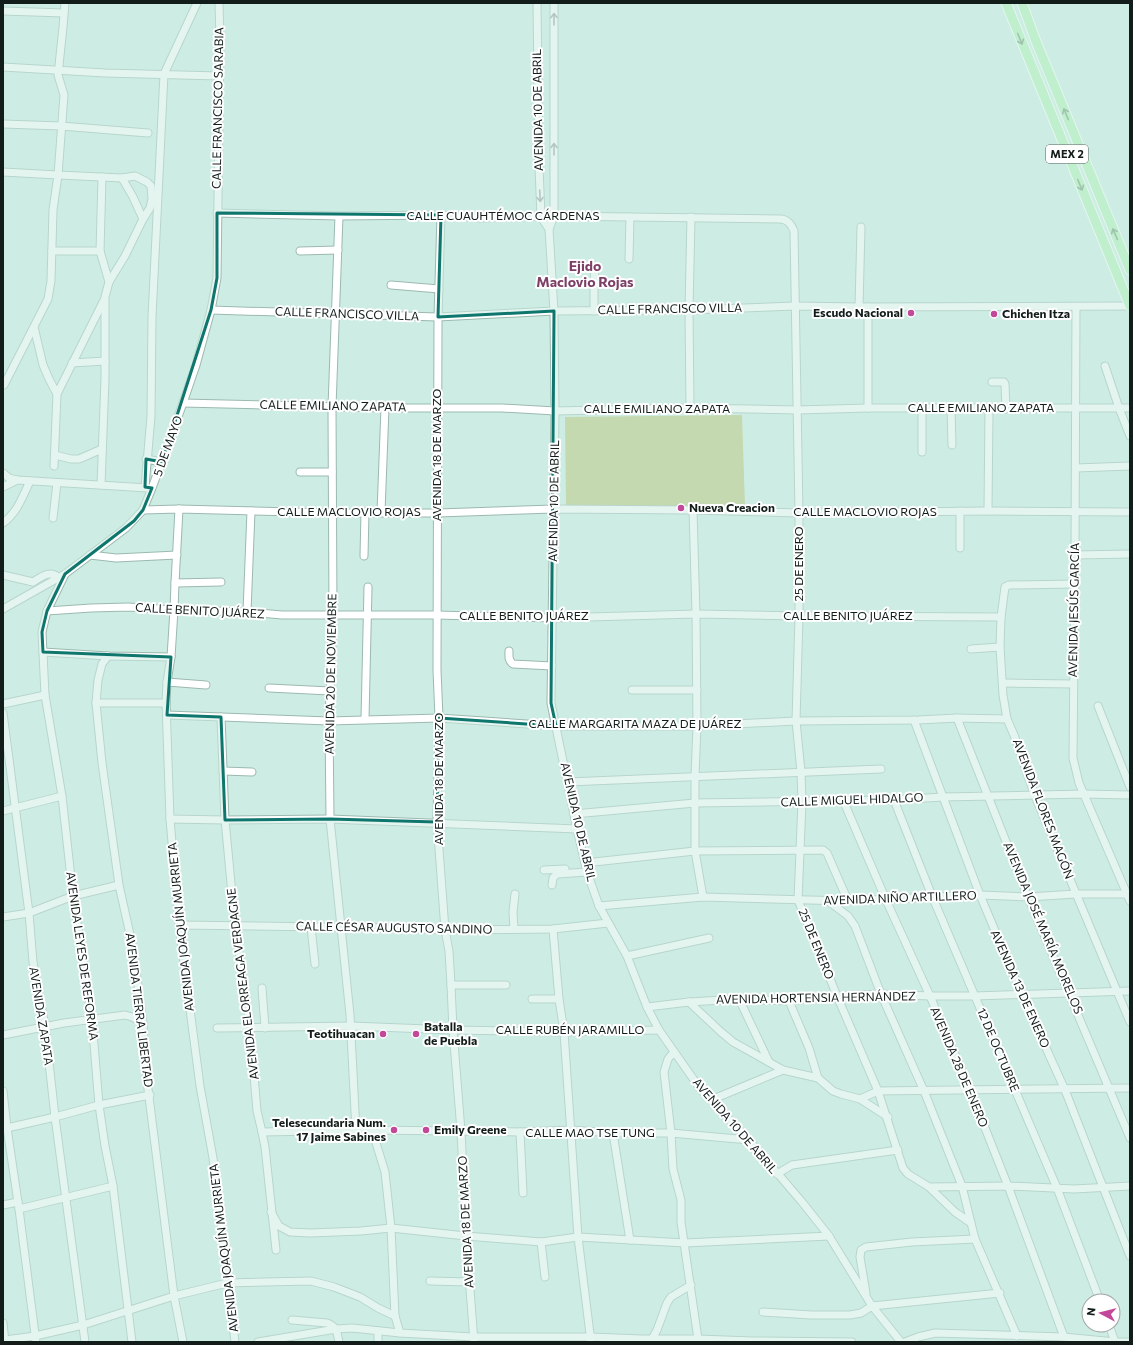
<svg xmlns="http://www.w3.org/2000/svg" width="1133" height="1345" font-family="Commissioner,sans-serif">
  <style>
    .green { fill: #bac071 }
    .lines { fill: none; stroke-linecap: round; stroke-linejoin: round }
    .minor-casing { stroke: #9cb9b1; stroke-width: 9 }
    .major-casing { stroke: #fff; stroke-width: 11 }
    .minor { stroke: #fff; stroke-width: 7 }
    .major { stroke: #aff1b3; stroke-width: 9 }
    .oneway { stroke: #949998 }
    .oneway2 { stroke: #68926e }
    .marked { fill: none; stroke: #0f766e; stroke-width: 3; stroke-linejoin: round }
    .poi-dot { fill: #c34899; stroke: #fff; stroke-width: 1.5 }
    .labels { text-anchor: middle; stroke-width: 4; stroke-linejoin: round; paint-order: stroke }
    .shield { fill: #fff; stroke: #59615f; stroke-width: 1 }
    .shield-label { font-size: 11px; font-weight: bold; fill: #121d1a }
    .street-label { font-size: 12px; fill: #121d1a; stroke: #fff }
    .poi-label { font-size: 12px; font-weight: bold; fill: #121d1a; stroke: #fff; text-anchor: start }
    .quarter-label { font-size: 14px; font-weight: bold; fill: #7d3f66; stroke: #fff }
  </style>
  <rect width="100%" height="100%" fill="#cdece4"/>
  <path class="green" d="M742,415L745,507L566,506L565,417Z"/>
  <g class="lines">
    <defs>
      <g id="minor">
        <path d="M65,3L63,27L58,75L64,95L58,175L122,178L135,176L147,182L151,186L152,199L150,208L143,219L125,256L109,282L105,297V379L101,485"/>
        <path d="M537,3L539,167L541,217L549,229"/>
        <path d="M554,3V216L549,229L554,311L555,411L551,703L577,829L587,872L599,906L627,956L647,1007L659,1030L701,1090L749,1140L802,1202L829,1236L872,1306L901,1342"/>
        <path d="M3,11L64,13"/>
        <path d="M3,67L105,73L219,76"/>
        <path d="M3,124L61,126L148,133"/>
        <path d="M3,172L58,175L53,210L51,281L48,299L4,385"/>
        <path d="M102,177L100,251L109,282"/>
        <path d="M122,178L133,197L143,219"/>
        <path d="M217,213L339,216L441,215L481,218L554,216L781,219C788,220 791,224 794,231L799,513V616L796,721L801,772L802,802L798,900L837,996L878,1091L903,1168L908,1174L929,1187L955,1212L971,1223L975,1239L1017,1336"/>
        <path d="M441,215L438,317L437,670L439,718L437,822L445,930L449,951L451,985L453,1030L461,1131L466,1236L474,1342"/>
        <path d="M339,216L332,407L333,615L329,721L330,819L350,1015L356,1131"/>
        <path d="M52,251H100"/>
        <path d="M300,251L338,250"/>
        <path d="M629,259L630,217"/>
        <path d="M391,285L439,289"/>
        <path d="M859,307L861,227"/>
        <path d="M1076,307L1075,555L1073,758L1079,783L1130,901"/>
        <path d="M211,310L438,317L554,311L689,310L795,306L859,307L1130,306"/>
        <path d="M594,311V283L595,266"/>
        <path d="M34,327L43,365L49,379L57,394L104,300"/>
        <path d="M72,363L105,361"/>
        <path d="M1105,366L1119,408L1130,436"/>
        <path d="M992,382H1004L1005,384L1006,409"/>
        <path d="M183,403L385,408H502L555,411L690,408L798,410L868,408H1130"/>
        <path d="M690,408L689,310L691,217"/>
        <path d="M868,408V307"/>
        <path d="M922,409V452"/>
        <path d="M951,409L952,445"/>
        <path d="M55,455L71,459H79L102,449"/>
        <path d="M146,459L162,462"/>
        <path d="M54,466L57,394"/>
        <path d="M1076,468L1130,466"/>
        <path d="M300,472H332"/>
        <path d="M3,473L9,478L17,480L148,488"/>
        <path d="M3,487L17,480"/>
        <path d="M145,487L151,416L152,317L164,74L197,3"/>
        <path d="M179,509L175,583L174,610L171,657L167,682L166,703L170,819L179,925L200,1086L213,1158L235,1342"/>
        <path d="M143,510L179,509L332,513H438L553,509L693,510L799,513L988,511L1130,512"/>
        <path d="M693,510L696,614L697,726L695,776V851L703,897"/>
        <path d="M988,511L989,409"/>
        <path d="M381,512L385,408"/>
        <path d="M53,518L57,483"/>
        <path d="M3,523C17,513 23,496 30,481"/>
        <path d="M960,548V511"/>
        <path d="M90,555L116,558L177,555"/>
        <path d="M1075,555L1130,554"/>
        <path d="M364,556L365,512"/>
        <path d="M65,574L47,611L42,632L45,695L62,796L73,896L92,1020L99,1105L105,1146L113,1186L132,1342"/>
        <path d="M3,575L33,582C41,577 50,569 59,578"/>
        <path d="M175,583L221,582"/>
        <path d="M1075,584L1009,585L1005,587L1001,617L1000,647L1003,695L1007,719L1014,735L1035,796L1130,1022"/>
        <path d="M3,609L65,574L126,528L143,510L152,488L183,403L196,365L211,310L217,278L220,40L219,3"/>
        <path d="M47,611L91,608L128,607L174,610L247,612L282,615H437L553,618L696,614L799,616L1001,617"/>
        <path d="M247,612L251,511"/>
        <path d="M971,649L1000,647"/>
        <path d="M509,651C509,656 508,661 513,664L552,666"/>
        <path d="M43,652L108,656L171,657"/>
        <path d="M108,656L102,664L98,680L96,703L102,763L119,885L133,948L143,1023L146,1073L174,1296L183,1342"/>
        <path d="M167,682L206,685"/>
        <path d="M1003,683L1073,684"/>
        <path d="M269,688L330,691"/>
        <path d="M632,690H697"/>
        <path d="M96,703H166"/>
        <path d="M3,704L45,695"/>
        <path d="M1098,706L1130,787"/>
        <path d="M3,713L29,913L33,962L45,1026L55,1117L85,1342"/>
        <path d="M167,715L329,721L439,718L556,726H697L796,721L918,720L957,718L1007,719"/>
        <path d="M221,717L225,820L235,925L250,1028L257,1111L262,1132L265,1147L276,1250"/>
        <path d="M957,718L1028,897L1130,1138"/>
        <path d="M365,719L368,587"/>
        <path d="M914,720L980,895L1022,995L1065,1090L1130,1256"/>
        <path d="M223,771L252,772"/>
        <path d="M568,782L881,769"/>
        <path d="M843,800L886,900L930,996L970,1090L1008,1186L1064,1337"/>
        <path d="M894,800L932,896L1057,1188L1100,1301"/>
        <path d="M3,811L62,796"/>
        <path d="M574,814L695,803L894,800L943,797L1084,794L1130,795"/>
        <path d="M170,819L225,820L330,819L577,829"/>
        <path d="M585,863L695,851L823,850L827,853L848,901"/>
        <path d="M544,870L565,869"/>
        <path d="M552,885L553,878L557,874L587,872"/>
        <path d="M828,901L848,916L855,926L881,994L924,1091L962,1186L971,1223"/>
        <path d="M599,906L703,897L848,901L980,895L1028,897L1076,894H1130"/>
        <path d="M3,917L29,913L73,896L119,885"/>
        <path d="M179,925L394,928L445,930L553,929L608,923"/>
        <path d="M311,927L315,964"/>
        <path d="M514,929L513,912L515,894"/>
        <path d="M553,929L559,999L564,1032L578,1237L591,1342"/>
        <path d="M627,956L709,938"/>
        <path d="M451,985H506"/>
        <path d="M262,988L265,1028"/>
        <path d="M532,999H559"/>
        <path d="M739,999L769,1062"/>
        <path d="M789,1001L809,1048L818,1078"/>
        <path d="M689,1002L721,1032L733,1042L783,1070L818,1078L833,1091L841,1094L860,1099L878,1091L1130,1088"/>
        <path d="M647,1007L689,1002L739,999L789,1001L837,996L881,994L930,996H975L1130,991"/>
        <path d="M217,1028L351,1026L453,1030L564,1032L659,1030"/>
        <path d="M3,1035L64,1023L125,1015L132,1017L143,1023"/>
        <path d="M674,1052L668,1059L664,1072L671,1133L673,1169L681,1200V1222L698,1339"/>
        <path d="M3,1091L7,1128L19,1209L36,1342"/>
        <path d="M860,1099L888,1117"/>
        <path d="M711,1100L783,1070"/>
        <path d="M7,1128L55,1117L99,1105L150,1095"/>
        <path d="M372,1130L385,1172L391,1228L395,1316L400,1333"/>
        <path d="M262,1132L372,1130L520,1132L571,1130L613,1133H671L749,1140"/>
        <path d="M520,1132L523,1193"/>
        <path d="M613,1133L630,1240"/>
        <path d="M777,1174L792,1165L898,1150"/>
        <path d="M929,1187L1008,1186L1074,1189L1130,1186"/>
        <path d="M3,1205L18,1202"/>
        <path d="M19,1209L113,1186"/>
        <path d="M271,1212L279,1226L290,1232L310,1233L361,1231L391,1228L466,1236L541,1242L578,1237L685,1243L829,1236"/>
        <path d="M541,1242L545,1277"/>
        <path d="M430,1281L469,1282"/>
        <path d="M866,1293L860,1257L861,1250L866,1247L912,1242L975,1239"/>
        <path d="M763,1312L811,1315H850L861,1313L872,1306L1000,1293"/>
        <path d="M292,1320L327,1323C337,1326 337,1333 339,1342"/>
        <path d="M3,1323L5,1342"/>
        <path d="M1109,1325L1115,1342"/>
        <path d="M378,1331V1342"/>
        <path d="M652,1339L657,1330L667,1303L671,1297L691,1285"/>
        <path d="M5,1340L35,1336L83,1325L174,1296L227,1283L311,1281L334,1287L360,1297L378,1308L395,1316"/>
        <path d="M258,1342L336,1329L352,1328L400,1333L473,1337H591L642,1339H698L752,1341L852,1342"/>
        <path d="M905,1342L918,1337L935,1333L1064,1337L1115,1342H1130"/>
      </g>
      <g id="major">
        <path d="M1006,3L1130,306"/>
        <path d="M1022,3L1035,39L1130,270"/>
      </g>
    </defs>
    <use href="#minor" class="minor-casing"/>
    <use href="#major" class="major-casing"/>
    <use href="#minor" class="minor"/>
    <use href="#major" class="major"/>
  </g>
  <defs><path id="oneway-shaft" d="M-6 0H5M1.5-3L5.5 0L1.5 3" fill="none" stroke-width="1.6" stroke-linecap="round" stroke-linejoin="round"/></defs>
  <g class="oneway">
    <use href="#oneway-shaft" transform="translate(554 19) rotate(-90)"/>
    <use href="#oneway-shaft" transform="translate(554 149) rotate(-90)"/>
    <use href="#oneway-shaft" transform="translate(540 196) rotate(87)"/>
  </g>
  <g class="oneway2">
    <use href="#oneway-shaft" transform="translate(1020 39) rotate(68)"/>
    <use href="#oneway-shaft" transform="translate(1066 114) rotate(-112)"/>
    <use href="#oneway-shaft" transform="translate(1080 185) rotate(68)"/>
    <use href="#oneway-shaft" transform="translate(1115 234) rotate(-113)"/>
  </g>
  <path d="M0 0H1133V1345H0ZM217,213L441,215L438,317L554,311L551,703L556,726L439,718L437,822L330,819L225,820L221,717L167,715L171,657L43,652L42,632L47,611L65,574L134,521L143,510L152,488L145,487L146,459L162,462L211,310L217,278Z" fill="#cdece4" fill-opacity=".55" fill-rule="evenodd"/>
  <path class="marked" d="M217,213L441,215L438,317L554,311L551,703L556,726L439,718L437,822L330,819L225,820L221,717L167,715L171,657L43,652L42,632L47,611L65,574L134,521L143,510L152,488L145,487L146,459L162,462L211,310L217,278Z"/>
  <g class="poi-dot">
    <circle cx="911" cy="313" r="4"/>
    <circle cx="994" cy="314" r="4"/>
    <circle cx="681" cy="508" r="4"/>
    <circle cx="383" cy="1034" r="4"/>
    <circle cx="416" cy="1034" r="4"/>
    <circle cx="394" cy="1130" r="4"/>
    <circle cx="426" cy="1130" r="4"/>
  </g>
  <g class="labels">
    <rect class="shield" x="1046" y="145" width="42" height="18" rx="3"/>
    <g class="shield-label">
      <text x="1067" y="158">MEX 2</text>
    </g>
    <g class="street-label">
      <text transform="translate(218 108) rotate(-89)" y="4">CALLE FRANCISCO SARABIA</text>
      <text transform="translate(538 110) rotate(-91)" y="4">AVENIDA 10 DE ABRIL</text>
      <text x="503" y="220">CALLE CUAUHTÉMOC CÁRDENAS</text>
      <text transform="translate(670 309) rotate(-1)" y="4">CALLE FRANCISCO VILLA</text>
      <text transform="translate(347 314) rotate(2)" y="4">CALLE FRANCISCO VILLA</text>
      <text transform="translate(333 406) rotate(1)" y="4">CALLE EMILIANO ZAPATA</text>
      <text x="981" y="412">CALLE EMILIANO ZAPATA</text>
      <text x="657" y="413">CALLE EMILIANO ZAPATA</text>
      <text transform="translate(168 446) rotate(-70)" y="4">5 DE MAYO</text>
      <text transform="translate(437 455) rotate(-90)" y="4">AVENIDA 18 DE MARZO</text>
      <text transform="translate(554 501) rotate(-89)" y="4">AVENIDA 10 DE ABRIL</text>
      <text x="349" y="516">CALLE MACLOVIO ROJAS</text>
      <text x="865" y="516">CALLE MACLOVIO ROJAS</text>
      <text transform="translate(799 564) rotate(-90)" y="4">25 DE ENERO</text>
      <text transform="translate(1074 610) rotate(-89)" y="4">AVENIDA JESÚS GARCÍA</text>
      <text transform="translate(200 611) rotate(3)" y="4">CALLE BENITO JUÁREZ</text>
      <text x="524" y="620">CALLE BENITO JUÁREZ</text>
      <text x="848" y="620">CALLE BENITO JUÁREZ</text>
      <text transform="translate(331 674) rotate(-89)" y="4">AVENIDA 20 DE NOVIEMBRE</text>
      <text x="635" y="728">CALLE MARGARITA MAZA DE JUÁREZ</text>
      <text transform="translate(439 779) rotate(-90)" y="4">AVENIDA 18 DE MARZO</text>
      <text transform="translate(852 800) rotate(-2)" y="4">CALLE MIGUEL HIDALGO</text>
      <text transform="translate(1043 809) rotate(69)" y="4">AVENIDA FLORES MAGÓN</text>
      <text transform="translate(578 822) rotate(77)" y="4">AVENIDA 10 DE ABRIL</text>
      <text transform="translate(900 898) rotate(-2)" y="4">AVENIDA NIÑO ARTILLERO</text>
      <text transform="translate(181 927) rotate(-96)" y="4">AVENIDA JOAQUÍN MURRIETA</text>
      <text transform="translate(394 928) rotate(1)" y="4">CALLE CÉSAR AUGUSTO SANDINO</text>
      <text transform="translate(1043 928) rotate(67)" y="4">AVENIDA JOSÉ MARÍA MORELOS</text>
      <text transform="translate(816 944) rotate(68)" y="4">25 DE ENERO</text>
      <text transform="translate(82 956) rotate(82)" y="4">AVENIDA LEYES DE REFORMA</text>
      <text transform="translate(243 984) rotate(-97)" y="4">AVENIDA ELORREAGA VERDAGNE</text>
      <text transform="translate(1020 989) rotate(66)" y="4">AVENIDA 13 DE ENERO</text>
      <text transform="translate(816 998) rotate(-1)" y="4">AVENIDA HORTENSIA HERNÁNDEZ</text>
      <text transform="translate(139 1010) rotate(83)" y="4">AVENIDA TIERRA LIBERTAD</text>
      <text transform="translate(41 1016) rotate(81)" y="4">AVENIDA ZAPATA</text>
      <text x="570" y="1034">CALLE RUBÉN JARAMILLO</text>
      <text transform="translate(998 1050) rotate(67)" y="4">12 DE OCTUBRE</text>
      <text transform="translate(959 1067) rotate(67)" y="4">AVENIDA 28 DE ENERO</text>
      <text transform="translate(735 1126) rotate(49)" y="4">AVENIDA 10 DE ABRIL</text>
      <text x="590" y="1137">CALLE MAO TSE TUNG</text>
      <text transform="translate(466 1222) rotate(-93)" y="4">AVENIDA 18 DE MARZO</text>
      <text transform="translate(224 1248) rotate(-97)" y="4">AVENIDA JOAQUÍN MURRIETA</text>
    </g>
    <g class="poi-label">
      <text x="903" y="317" text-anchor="end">Escudo Nacional</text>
      <text x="1002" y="318">Chichen Itza</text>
      <text x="689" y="512">Nueva Creacion</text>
      <text x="424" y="1031">Batalla<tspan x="424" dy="14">de Puebla</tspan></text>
      <text x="375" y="1038" text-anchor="end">Teotihuacan</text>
      <text x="386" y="1127" text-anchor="end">Telesecundaria Num.<tspan x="386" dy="14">17 Jaime Sabines</tspan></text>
      <text x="434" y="1134">Emily Greene</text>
    </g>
    <g class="quarter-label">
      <text x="585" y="271">Ejido<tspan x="585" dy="16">Maclovio Rojas</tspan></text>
    </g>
  </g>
  <rect width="1133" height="1345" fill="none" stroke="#121d1a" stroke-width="8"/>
  <g transform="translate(1101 1313) rotate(277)"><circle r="19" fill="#ffffff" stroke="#a0a5a3"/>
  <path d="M0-3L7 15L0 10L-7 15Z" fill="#c34899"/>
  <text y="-6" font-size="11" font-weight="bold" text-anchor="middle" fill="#121d1a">N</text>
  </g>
</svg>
